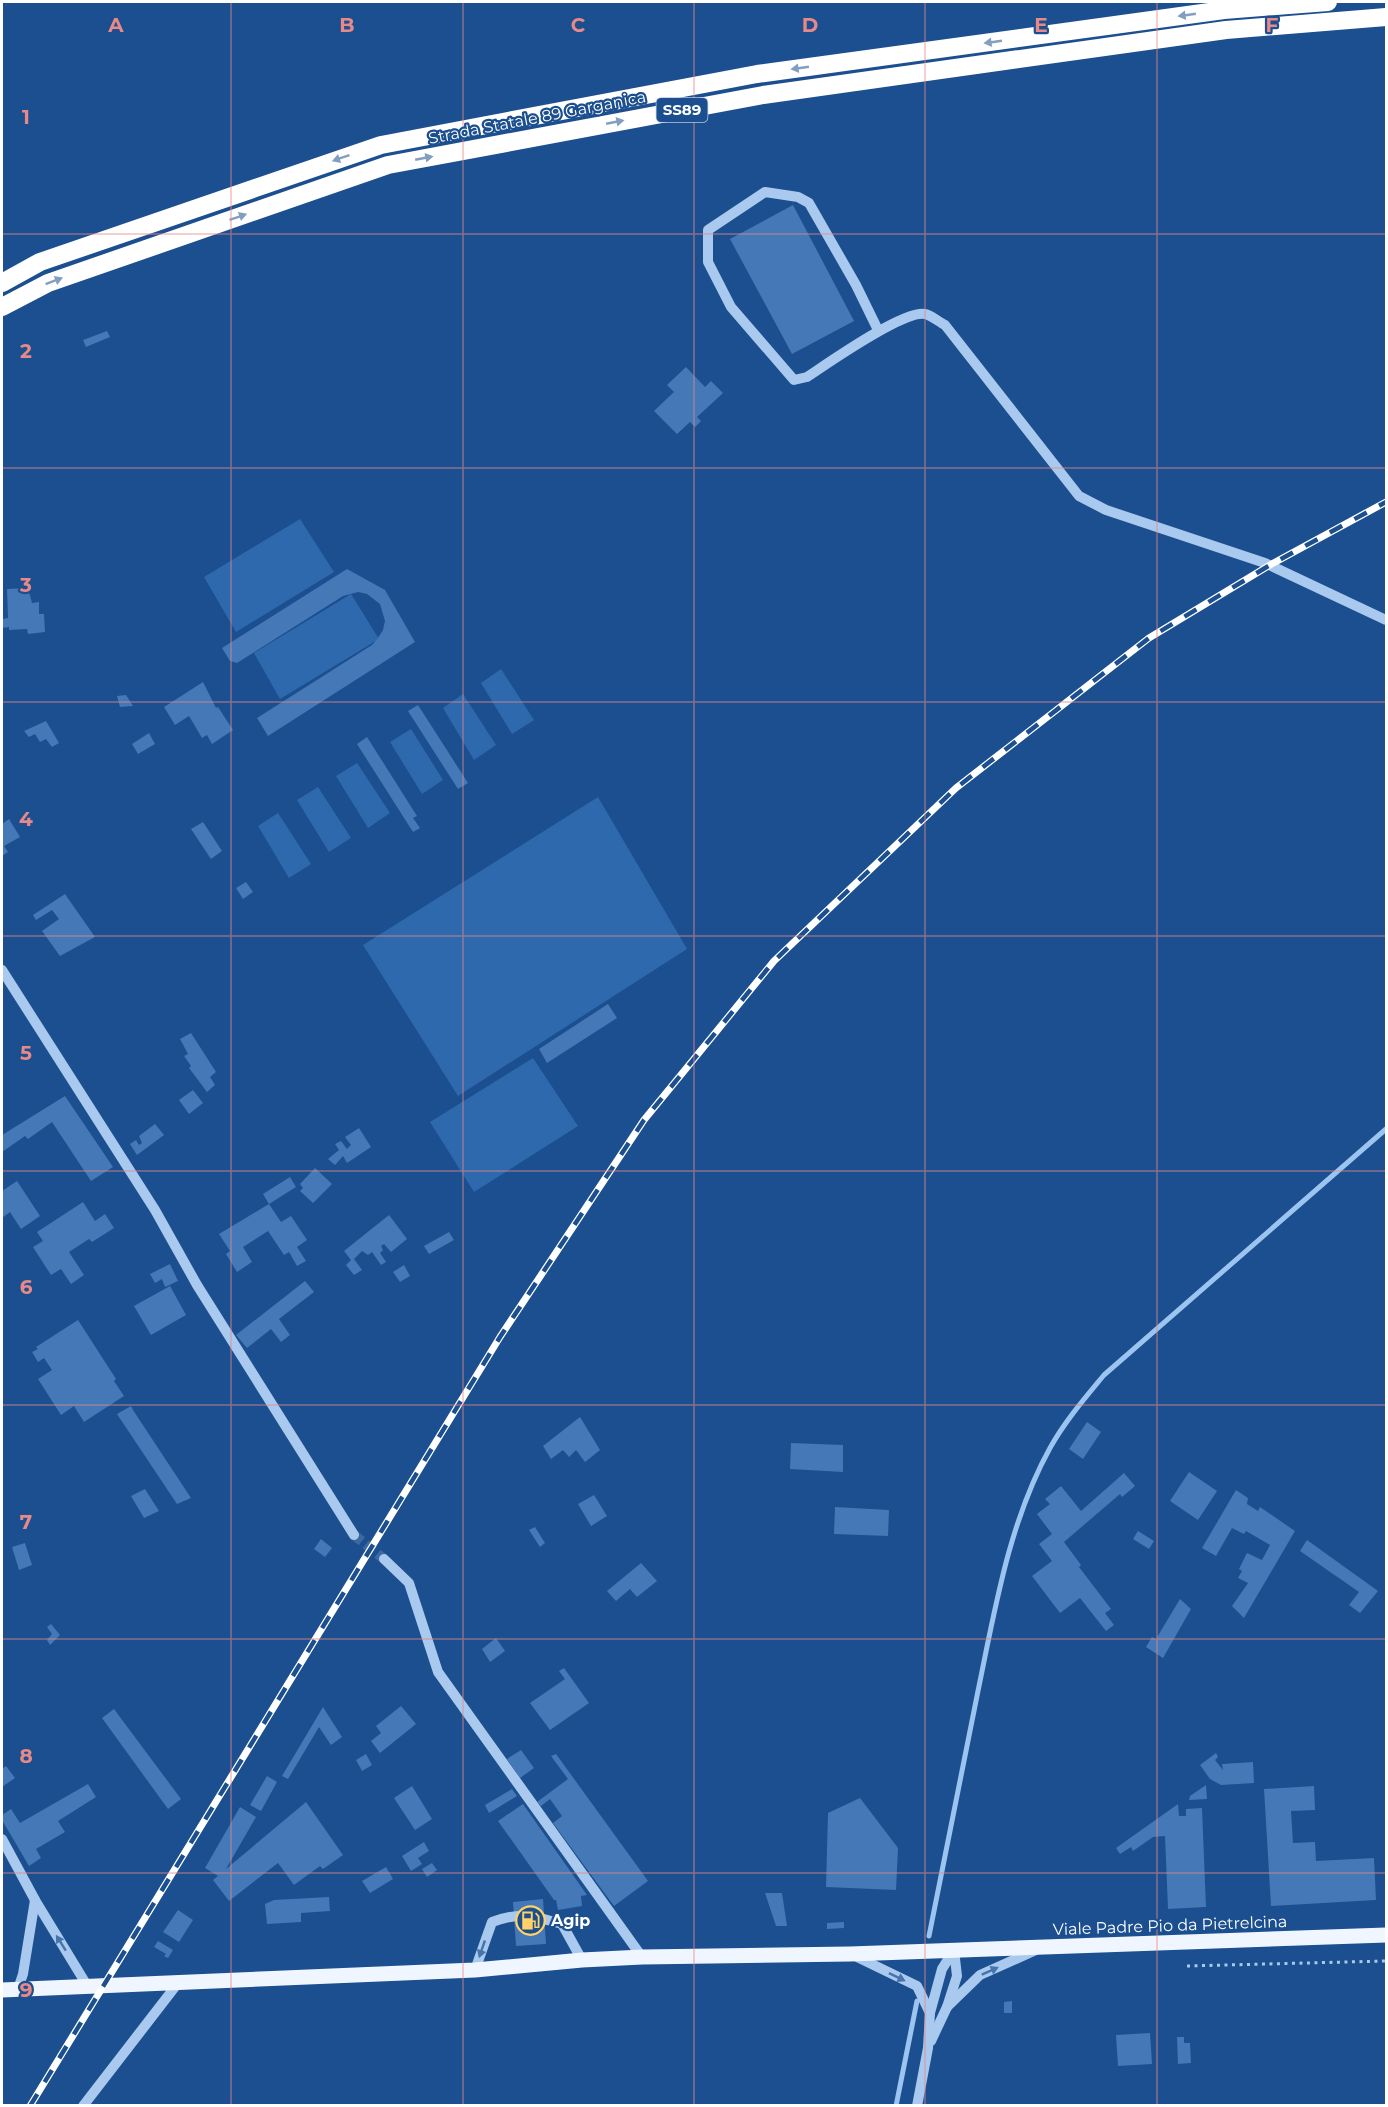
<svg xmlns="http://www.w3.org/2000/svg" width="1388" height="2107" font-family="Montserrat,sans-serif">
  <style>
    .green { fill: #2e69ad }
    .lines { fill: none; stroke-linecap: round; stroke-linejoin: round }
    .stream { stroke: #9cc4f0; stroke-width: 5 }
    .building { fill: #4478b7 }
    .minor-tunnel { stroke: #3d69a0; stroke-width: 10; stroke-dasharray: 10 5; stroke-linecap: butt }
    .path { stroke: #a9c9ee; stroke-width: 3; stroke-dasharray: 3 4.5; stroke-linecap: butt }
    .minor { stroke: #a9c9ee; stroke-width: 10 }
    .major { stroke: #f0f6ff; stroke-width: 15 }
    .highway { stroke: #fff; stroke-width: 18 }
    .rail-casing { stroke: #fff; stroke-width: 7 }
    .rail { stroke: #1b4f8f; stroke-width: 4.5; stroke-dasharray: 14; stroke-linecap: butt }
    .oneway { fill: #829ec1 }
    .oneway2 { fill: #4674ac }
    .grid { fill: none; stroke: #e88989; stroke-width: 1.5; stroke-opacity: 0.55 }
    .labels { text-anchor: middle; stroke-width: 4.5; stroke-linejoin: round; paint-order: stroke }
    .shield { fill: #1b4f8f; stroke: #bbcadd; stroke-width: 1.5 }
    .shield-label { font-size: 15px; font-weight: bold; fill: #fff }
    .street-label { font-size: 16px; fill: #fff; stroke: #1b4f8f }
    .poi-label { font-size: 16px; font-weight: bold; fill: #fff; stroke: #1b4f8f; text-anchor: start }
    .grid-label { font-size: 20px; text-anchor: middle; font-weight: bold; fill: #e88989; stroke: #1b4f8f; stroke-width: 4.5; stroke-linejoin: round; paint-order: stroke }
  </style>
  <rect width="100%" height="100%" fill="#1b4f8f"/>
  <g class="green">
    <path d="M300,519L334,572L236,632L204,577Z"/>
    <path d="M351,594L379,639L280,699L254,653Z"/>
    <path d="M501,669L534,720L512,734L481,683Z"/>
    <path d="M463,694L496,745L474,760L443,708Z"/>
    <path d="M411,729L443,780L422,794L390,742Z"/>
    <path d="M357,763L390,813L368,828L336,776Z"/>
    <path d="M318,787L351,838L329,852L297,800Z"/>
    <path d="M598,797L687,949L458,1096L363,945Z"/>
    <path d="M278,813L311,864L289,878L258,826Z"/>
    <path d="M533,1058L578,1126L474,1192L430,1122Z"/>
  </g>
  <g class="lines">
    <g class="stream">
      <path d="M929,1936C946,1854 962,1772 978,1691C995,1609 1009,1522 1050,1448C1065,1421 1085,1398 1104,1375L1386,1129"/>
      <path d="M896,2106L917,2001"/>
    </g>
  </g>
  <g class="building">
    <path d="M793,205L854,321L792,354L730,239Z"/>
    <path d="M107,331L110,337L86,347L83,340Z"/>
    <path d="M686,367L705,387L711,381L723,393L697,417L701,421L695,427L690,422L677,434L654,411L674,392L667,385Z"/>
    <path d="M347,569L385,590L415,642L268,736L257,718L372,645L378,638L383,630L385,621L380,604L367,594L358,592L343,596L237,663L230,661L222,648Z"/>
    <path d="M28,588L32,603L39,602V614H44L45,632L28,634L27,629L9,630V627L2,628V619L8,618L7,589Z"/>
    <path d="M203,682L216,708L218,707L233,730L212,744L207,735L202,738L189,716L175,725L164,707Z"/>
    <path d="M126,695L133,706L120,707L117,696Z"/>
    <path d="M418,705L468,783L458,789L408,711Z"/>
    <path d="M46,721L59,743L52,747L46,739L40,742L35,734L29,737L24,731Z"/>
    <path d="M149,733L155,744L138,754L132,744Z"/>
    <path d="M367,737L417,816L413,818L420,828L413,832L357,744Z"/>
    <path d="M9,819L20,837L4,846L8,852L2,856V824Z"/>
    <path d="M203,822L222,851L211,859L191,829Z"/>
    <path d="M246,882L253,892L243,899L236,888Z"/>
    <path d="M65,894L95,937L60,956L42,931L59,919L52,910L36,920L33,915Z"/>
    <path d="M608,1004L617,1018L547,1063L539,1049Z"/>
    <path d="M191,1033L216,1072L210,1077L215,1085L207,1092L189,1068L191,1066L184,1056L188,1054L180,1039Z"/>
    <path d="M193,1090L203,1103L189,1114L179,1100Z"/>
    <path d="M65,1096L113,1167L91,1181L52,1122L28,1139L25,1136L2,1152V1135Z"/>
    <path d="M155,1124L164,1135L137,1155L130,1144L136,1140L139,1145L142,1143L139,1136Z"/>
    <path d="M359,1128L371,1147L347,1163L343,1156L335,1165L328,1159L339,1150L335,1144L341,1141L347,1149L351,1145L345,1137Z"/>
    <path d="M315,1168L332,1184L313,1203L300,1191L303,1188L300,1184Z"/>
    <path d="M290,1177L296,1187L269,1204L263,1194Z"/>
    <path d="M17,1181L40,1216L21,1229L10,1212L2,1218V1191Z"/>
    <path d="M83,1202L95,1221L105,1214L114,1228L92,1242L89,1239L69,1252L84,1275L71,1284L61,1269L51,1275L33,1247L43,1241L37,1232Z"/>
    <path d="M269,1204L281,1222L291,1216L307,1240L297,1247L306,1261L297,1266L289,1252L284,1255L268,1231L243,1247L252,1262L237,1272L226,1254L230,1251L219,1234Z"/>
    <path d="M389,1215L407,1239L391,1252L384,1244L381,1246L383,1250L380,1253L386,1262L381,1265L372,1252L368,1255L362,1251L354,1259L362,1270L354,1275L346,1265L351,1260L344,1251Z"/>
    <path d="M449,1232L454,1240L429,1254L424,1246Z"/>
    <path d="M170,1264L178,1281L165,1287L162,1279L155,1283L150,1274Z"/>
    <path d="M404,1265L410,1276L400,1282L393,1272Z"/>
    <path d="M305,1281L314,1292L279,1319L290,1335L281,1342L271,1329L247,1348L236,1335Z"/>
    <path d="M170,1286L186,1315L151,1335L134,1306Z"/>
    <path d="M78,1320L116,1379L114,1381L124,1396L84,1422L74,1406L61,1415L38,1379L52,1370L44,1358L38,1362L32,1352L38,1349L36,1347Z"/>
    <path d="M131,1406L133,1410L191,1498L177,1504L117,1414Z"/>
    <path d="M580,1417L600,1450L585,1462L576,1450L569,1457L563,1450L551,1459L543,1446Z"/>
    <path d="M1087,1422L1101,1432L1083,1459L1069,1449Z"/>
    <path d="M791,1443L843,1445V1472L790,1469Z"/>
    <path d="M1189,1472L1217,1491L1198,1520L1170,1501Z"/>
    <path d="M1124,1473L1135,1486L1122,1497L1120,1494L1064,1542L1081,1565L1079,1567L1111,1609L1105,1613L1114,1625L1106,1631L1080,1598L1060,1613L1032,1576L1052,1561L1039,1544L1052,1534L1037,1514L1050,1504L1045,1499L1061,1486L1081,1511Z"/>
    <path d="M145,1489L159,1511L144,1518L131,1496Z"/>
    <path d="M1236,1490L1248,1498L1247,1504L1258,1511L1260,1507L1295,1531L1244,1618L1232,1606L1248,1583L1238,1578L1242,1571L1239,1569L1247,1553L1262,1560L1270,1545L1246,1531L1244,1534L1232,1528L1216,1556L1202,1548Z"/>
    <path d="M594,1495L607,1516L591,1526L578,1504Z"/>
    <path d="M835,1507L889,1510L888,1536L834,1534Z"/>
    <path d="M535,1527L545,1543L540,1547L529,1530Z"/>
    <path d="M1138,1531L1154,1541L1149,1549L1133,1539Z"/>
    <path d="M321,1539L332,1548L325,1557L314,1549Z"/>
    <path d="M1307,1540L1378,1591L1360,1613L1349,1605L1359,1592L1300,1551Z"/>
    <path d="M25,1543L32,1565L19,1570L12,1547Z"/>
    <path d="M641,1563L657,1581L637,1597L630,1589L616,1601L607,1591Z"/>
    <path d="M1180,1599L1191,1609L1163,1658L1146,1647L1152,1637L1156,1639Z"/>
    <path d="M51,1624L60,1635L50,1645L47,1640L52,1634L47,1627Z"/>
    <path d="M496,1638L505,1651L490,1662L482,1649Z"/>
    <path d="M564,1668L589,1703L550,1730L530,1703L565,1679L559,1671Z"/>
    <path d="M401,1706L416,1724L380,1753L371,1741L381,1733L376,1726Z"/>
    <path d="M323,1707L342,1737L331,1745L319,1727L288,1779L282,1776Z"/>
    <path d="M114,1709L181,1799L168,1809L102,1718Z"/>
    <path d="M521,1750L534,1768L520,1778L507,1759Z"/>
    <path d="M1216,1753L1218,1757L1215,1760L1223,1770L1222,1764L1253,1762L1254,1783L1221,1785L1210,1779L1200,1765Z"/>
    <path d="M366,1754L372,1765L362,1771L356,1760Z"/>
    <path d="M556,1754L648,1881L614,1906L553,1823L562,1816L550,1799L541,1806L537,1802L568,1779L551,1756Z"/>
    <path d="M6,1766L15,1778L2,1787V1769Z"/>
    <path d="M267,1776L277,1782L261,1811L250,1805Z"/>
    <path d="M88,1784L96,1797L58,1821L65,1832L36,1849L41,1858L29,1866L2,1820V1815L11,1809L20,1823Z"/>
    <path d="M1206,1785L1207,1799L1189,1800L1190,1796Z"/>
    <path d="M412,1786L432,1819L415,1830L394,1798Z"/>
    <path d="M1314,1786L1315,1810L1291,1811L1293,1843L1315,1842L1316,1861L1374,1858L1376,1900L1271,1906L1264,1789Z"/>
    <path d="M512,1789L517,1796L489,1813L485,1805Z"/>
    <path d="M860,1798L898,1848L896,1890L826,1887L828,1813Z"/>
    <path d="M306,1802L343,1855L323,1869L320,1866L294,1885L278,1863L229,1901L213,1880L218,1876L205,1868L240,1807L256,1817L226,1869Z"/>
    <path d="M523,1804L587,1895L581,1896L582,1906L558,1910L556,1900H554L498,1821Z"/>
    <path d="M1178,1804L1179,1816H1186V1809L1202,1808L1206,1907L1168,1909L1165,1836L1153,1837L1133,1851L1131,1847L1120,1854L1116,1848Z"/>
    <path d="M424,1842L429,1851L418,1858L422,1864L411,1871L402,1856Z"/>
    <path d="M432,1863L437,1870L427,1877L422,1869Z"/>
    <path d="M386,1867L393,1879L370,1893L362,1881Z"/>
    <path d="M765,1893H782L787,1926H776Z"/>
    <path d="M329,1897L330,1911L301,1913V1922L267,1924L265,1904L274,1900Z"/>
    <path d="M543,1899L546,1944L516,1946L513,1902Z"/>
    <path d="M178,1910L193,1920L179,1942L163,1932Z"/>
    <path d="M844,1922V1928L827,1929V1923Z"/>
    <path d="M158,1941L173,1950L168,1958L164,1956L166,1954L154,1947Z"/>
    <path d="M1012,2001V2013H1004V2002Z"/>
    <path d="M1150,2033L1152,2064L1118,2066L1116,2035Z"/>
    <path d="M1177,2037H1184V2043H1190L1191,2063L1178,2064Z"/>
  </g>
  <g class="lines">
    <path class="minor-tunnel" d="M354,1535L384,1559"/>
    <path class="path" d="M1187,1966L1386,1961"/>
    <g class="minor">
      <path d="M878,330L856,285L809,203L798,197L765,192L708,230V262L731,307L794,380L807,377C827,364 903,310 925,314C931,315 939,322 945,325L1079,496L1106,510L1265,563L1386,620"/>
      <path d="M2,970L155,1210L197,1285L354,1535"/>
      <path d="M384,1559L409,1583L438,1672L642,1957"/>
      <path d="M2,1839L35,1900L88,1987"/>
      <path d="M853,1955L917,1986L930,2013"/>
      <path d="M475,1970L492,1922C522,1911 533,1916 562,1924L582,1960"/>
      <path d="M18,1989L23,1974L35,1900"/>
      <path d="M947,2007L980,1975L1036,1950"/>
      <path d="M931,2041L947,2007L957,1976L954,1950"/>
      <path d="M83,2106L178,1983"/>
      <path d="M917,2106L928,2048L930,2013L942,1969L954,1950"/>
    </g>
    <path class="major" d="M2,1990L475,1970L582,1960L642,1957L850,1954L1386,1935"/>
    <g class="highway">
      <path d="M2,283L40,262L381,145L757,74L1224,10L1328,2"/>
      <path d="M2,307L48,283L388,165L763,95L1226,30L1386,17"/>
    </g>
    <defs>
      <path id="rail" d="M30,2106L500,1337L644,1120L774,961L956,788L1149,638L1270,565L1386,502"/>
    </defs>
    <use href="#rail" class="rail-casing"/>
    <use href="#rail" class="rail"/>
  </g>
  <defs><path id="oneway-solid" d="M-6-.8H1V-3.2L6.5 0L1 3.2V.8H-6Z" transform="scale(1.5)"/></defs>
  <g class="oneway">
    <use href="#oneway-solid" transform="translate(1187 15) rotate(172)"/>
    <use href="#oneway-solid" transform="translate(993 42) rotate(172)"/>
    <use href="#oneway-solid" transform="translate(800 68) rotate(172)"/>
    <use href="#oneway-solid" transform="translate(615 122) rotate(-11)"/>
    <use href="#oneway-solid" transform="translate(341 158) rotate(161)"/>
    <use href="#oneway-solid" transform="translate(424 158) rotate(-11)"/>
    <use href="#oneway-solid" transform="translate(238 217) rotate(-19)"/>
    <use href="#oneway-solid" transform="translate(54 281) rotate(-21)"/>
  </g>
  <g class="oneway2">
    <use href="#oneway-solid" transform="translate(61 1943) rotate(-122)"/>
    <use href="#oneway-solid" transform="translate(482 1949) rotate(109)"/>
    <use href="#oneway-solid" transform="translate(990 1971) rotate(-24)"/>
    <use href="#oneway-solid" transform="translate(897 1977) rotate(26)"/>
  </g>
  <path class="grid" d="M231,2V2106M463,2V2106M694,2V2106M925,2V2106M1157,2V2106M2,234H1386M2,468H1386M2,702H1386M2,936H1386M2,1171H1386M2,1405H1386M2,1639H1386M2,1873H1386"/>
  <defs>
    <symbol id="fuel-ring" viewBox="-11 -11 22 22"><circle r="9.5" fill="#1b4f8f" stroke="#ffd166" stroke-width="1.5"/><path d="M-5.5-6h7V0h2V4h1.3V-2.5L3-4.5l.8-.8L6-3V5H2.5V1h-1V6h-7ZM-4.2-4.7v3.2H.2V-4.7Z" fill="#ffd166"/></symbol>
  </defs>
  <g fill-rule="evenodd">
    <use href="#fuel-ring" x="514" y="1904" width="33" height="33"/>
  </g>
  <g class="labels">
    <rect class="shield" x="656.5" y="98" width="51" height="24" rx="4.5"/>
    <g class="shield-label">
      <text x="682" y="115">SS89</text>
    </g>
    <g class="street-label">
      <text transform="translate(537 117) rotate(-11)" y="6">Strada Statale 89 Garganica</text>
      <text transform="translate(1170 1925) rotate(-2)" y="6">Viale Padre Pio da Pietrelcina</text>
    </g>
    <g class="poi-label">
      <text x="551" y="1926">Agip</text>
    </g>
  </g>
  <g class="grid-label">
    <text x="116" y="32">A</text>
    <text x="347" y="32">B</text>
    <text x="578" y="32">C</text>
    <text x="810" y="32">D</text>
    <text x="1041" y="32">E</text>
    <text x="1272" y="32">F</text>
    <text x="26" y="124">1</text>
    <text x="26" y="358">2</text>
    <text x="26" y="592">3</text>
    <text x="26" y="826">4</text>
    <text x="26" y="1060">5</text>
    <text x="26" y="1294">6</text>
    <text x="26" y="1529">7</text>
    <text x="26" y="1763">8</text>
    <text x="26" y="1997">9</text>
  </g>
  <rect width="1388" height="2107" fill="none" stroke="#ffffff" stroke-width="6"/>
</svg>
